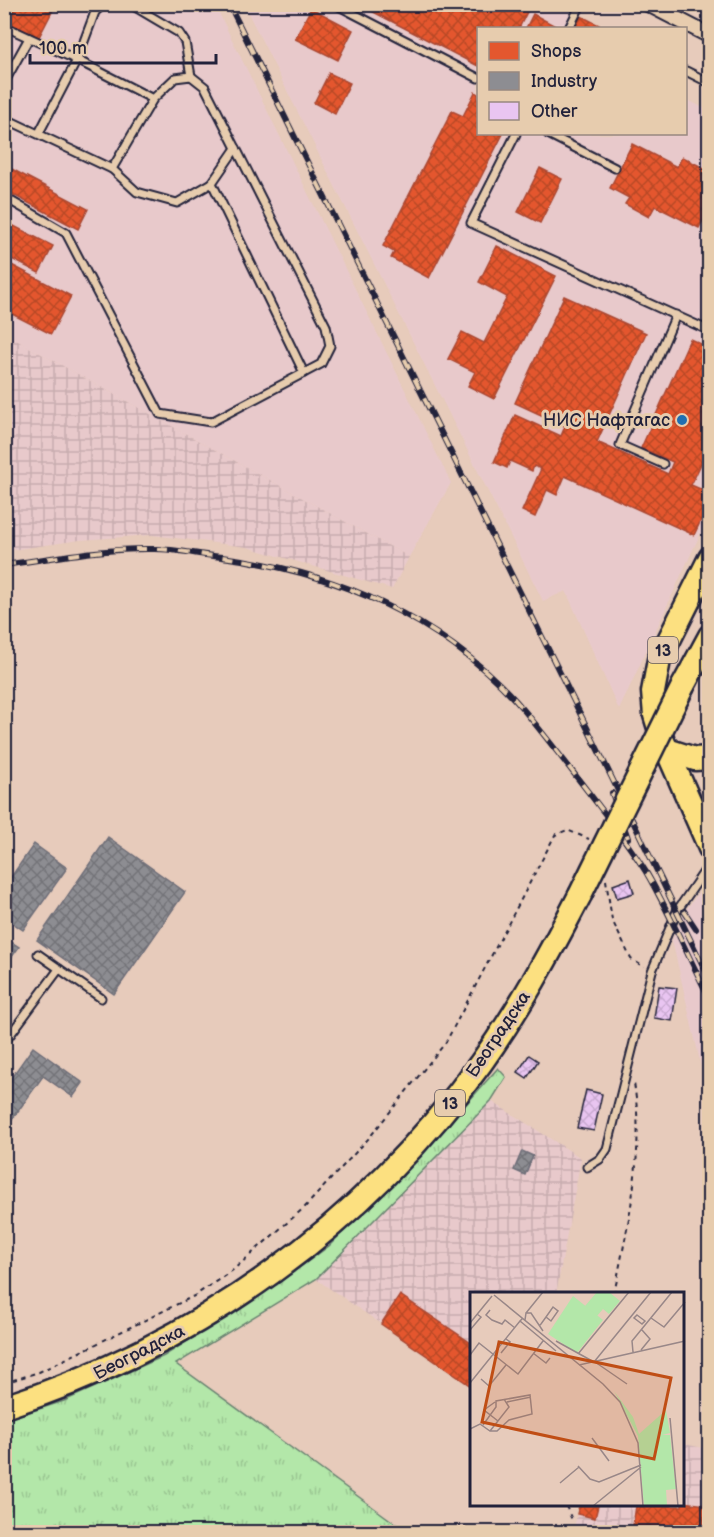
<svg xmlns="http://www.w3.org/2000/svg" width="714" height="1537" font-family="'Balsamiq Sans',sans-serif">
  <style>
    .built { fill: #e8c9cb }
    .industrial { fill: url(#industrial-grid) }
    .grass { fill: url(#grass-tufts); stroke: #6a8472; stroke-width: 1.5 }
    .shops { fill: url(#shops-cross-hatch); stroke: #aa4732; stroke-width: 1.5 }
    .industry { fill: url(#industry-cross-hatch); stroke: #6d6d78; stroke-width: 1.5 }
    .building { fill: url(#building-cross-hatch); stroke: #22223b; stroke-width: 1.5 }
    .lines { fill: none; stroke-linecap: round; stroke-linejoin: round }
    .lane-casing { stroke: #22223b; stroke-width: 11 }
    .street-casing { stroke: #22223b; stroke-width: 18 }
    .primary-casing { stroke: #22223b; stroke-width: 27 }
    .path { stroke: #22223b; stroke-width: 2; stroke-dasharray: 4.5 4.5; stroke-linecap: butt }
    .lane { stroke: #e7ccae; stroke-width: 7 }
    .street { stroke: #e7ccae; stroke-width: 14 }
    .primary { stroke: #fce080; stroke-width: 22 }
    .rail-casing { stroke: #22223b; stroke-width: 6 }
    .rail { stroke: #e7ccae; stroke-width: 4; stroke-dasharray: 11; stroke-linecap: butt }
    .primary-bridge-casing { stroke: #22223b; stroke-width: 27; stroke-linecap: butt }
    .primary-bridge { stroke: #fce080; stroke-width: 22 }
    .poi-dot { fill: #1f6fb2; stroke: #e7ccae; stroke-width: 2 }
    .labels { text-anchor: middle; stroke-width: 6; stroke-linejoin: round; paint-order: stroke }
    .shield { fill: #e7ccae; stroke: #5d555e; stroke-width: 1.5 }
    .shield-label { font-size: 16px; font-weight: bold; fill: #22223b }
    .poi-label { font-size: 18px; fill: #22223b; stroke: #e7ccae; text-anchor: end }
    .street-label { font-size: 18px; fill: #22223b; stroke: #e7ccae }
    .inset-road { fill: none; stroke: #988788; stroke-width: 1.5 }
    .view { fill: #c04e15; fill-opacity: 0.15; stroke: #c04e15; stroke-width: 3 }
    .inset-edge { fill: none; stroke: #22223b; stroke-width: 3 }
  </style>
  <defs>
    <pattern id="industrial-grid" width="8" height="8" patternUnits="userSpaceOnUse" patternTransform="scale(1.5)"><rect width="8" height="8" fill="#e8c9cb"/><path d="M0 4h8M4 0v8" fill="none" stroke="#c7acaf"/></pattern>
    <pattern id="grass-tufts" width="24" height="20" patternUnits="userSpaceOnUse" patternTransform="scale(1.5)"><rect width="24" height="20" fill="#b3e7a9"/><path d="M3 7l-1-3M5 7V3M7 7l1-3M15 17l-1-3M17 17v-4M19 17l1-3" fill="none" stroke="#9ac692"/></pattern>
    <pattern id="shops-cross-hatch" width="8" height="8" patternUnits="userSpaceOnUse" patternTransform="scale(1.5)"><rect width="8" height="8" fill="#e4572e"/><path d="M0 0l8 8M0 8l8-8" fill="none" stroke="#b84828"/></pattern>
    <pattern id="industry-cross-hatch" width="8" height="8" patternUnits="userSpaceOnUse" patternTransform="scale(1.5)"><rect width="8" height="8" fill="#8d8d92"/><path d="M0 0l8 8M0 8l8-8" fill="none" stroke="#737378"/></pattern>
    <pattern id="building-cross-hatch" width="8" height="8" patternUnits="userSpaceOnUse" patternTransform="scale(1.5)"><rect width="8" height="8" fill="#e9c5f1"/><path d="M0 0l8 8M0 8l8-8" fill="none" stroke="#c8a9d0"/></pattern>
  </defs>
  <rect width="100%" height="100%" fill="#e7cbbb"/>
  <filter id="ink" filterUnits="userSpaceOnUse"><feTurbulence type="fractalNoise" baseFrequency=".0167" numOctaves="2"/><feDisplacementMap in="SourceGraphic" scale="12" xChannelSelector="R" yChannelSelector="G"/><feConvolveMatrix kernelMatrix="1 2 1 2 8 2 1 2 1" color-interpolation-filters="sRGB"/></filter>
  <g filter="url(#ink)">
    <g class="built">
      <path d="M5,5H215L451,483L409,557L5,334Z"/>
      <path d="M244,5H558L599,25L597,28H478V134H686V99L709,111V515L619,710L566,591L543,601Z"/>
      <path d="M709,879V1100L672,940L685,911Z"/>
    </g>
    <g class="industrial">
      <path d="M5,334L409,557L392,589L247,547L152,535L80,540L5,551Z"/>
      <path d="M491,1101L581,1158L556,1294H471V1386L316,1279Z"/>
      <path d="M683,1444L709,1449V1532H573L579,1506H682Z"/>
    </g>
    <path class="grass" d="M498,1068L506,1077L491,1101L316,1279L176,1364L407,1532H5L4,1420L64,1401L164,1356L280,1282L329,1246L432,1143Z"/>
    <g class="shops">
      <path d="M4,4H56L38,39L4,21Z"/>
      <path d="M358,4H531L519,28H478V66Z"/>
      <path d="M687,4H710V16Z"/>
      <path d="M311,8L353,30L338,60L295,39Z"/>
      <path d="M533,14L557,27L556,28H526Z"/>
      <path d="M581,16L599,25L597,28H575Z"/>
      <path d="M329,73L350,83L335,114L314,103Z"/>
      <path d="M475,92L478,94V134H503L429,278L391,258L394,252L383,246L452,111L463,116Z"/>
      <path d="M632,144L677,167L682,157L710,171V208L699,228L655,206L649,217L625,204L629,198L610,188Z"/>
      <path d="M4,165L88,209L78,229L4,190Z"/>
      <path d="M540,168L562,179L540,223L518,212Z"/>
      <path d="M4,221L53,246L39,273L4,255Z"/>
      <path d="M497,246L556,276L494,399L468,386L475,372L448,359L462,332L484,343L507,297L479,282Z"/>
      <path d="M4,261L71,296L51,334L4,310Z"/>
      <path d="M564,296L646,333L597,442L668,474L673,462L641,448L690,339L710,348V445L691,485L710,493V501L694,535L565,476L557,495L547,490L535,517L522,511L541,469L534,466L532,471L510,461L507,468L494,462L515,415L561,436L565,426L515,403Z"/>
      <path d="M400,1295L471,1343V1386L381,1324Z"/>
      <path d="M682,1502L706,1505L703,1532H632L636,1506H682Z"/>
      <path d="M579,1506H598L595,1518L577,1514Z"/>
    </g>
    <g class="industry">
      <path d="M108,837L185,892L114,994L37,940Z"/>
      <path d="M34,844L67,868L23,930L4,917V887Z"/>
      <path d="M4,937L19,947L4,968Z"/>
      <path d="M33,1047L83,1083L73,1097L43,1076L4,1131V1088Z"/>
      <path d="M522,1151L533,1156L525,1175L514,1170Z"/>
    </g>
    <g class="building">
      <path d="M630,879L634,893L617,898L613,885Z"/>
      <path d="M659,986L677,988L672,1021L654,1018Z"/>
      <path d="M529,1055L538,1061L527,1078L518,1072Z"/>
      <path d="M586,1090L602,1094L594,1131L577,1128Z"/>
    </g>
    <g class="lines">
      <defs>
        <g id="lane">
          <path d="M130,4L179,33L185,42L191,76"/>
          <path d="M335,4L478,78"/>
          <path d="M4,26L77,60L153,99"/>
          <path d="M569,28L581,4"/>
          <path d="M686,71L710,83"/>
          <path d="M4,83L29,38"/>
          <path d="M4,118L112,169L137,192L177,203L212,183L236,148"/>
          <path d="M39,133L77,60L95,12L104,4"/>
          <path d="M516,134L471,223L710,331"/>
          <path d="M548,134L615,168"/>
          <path d="M212,183L304,373"/>
          <path d="M4,197L66,233L160,414L211,422L321,364L330,346L326,326L205,87L191,76L175,78L153,99L112,169"/>
          <path d="M663,464L620,445L676,315"/>
          <path d="M38,954L101,998"/>
          <path d="M4,1043L59,969"/>
          <path d="M587,1167L600,1159L607,1149L652,971L677,911L710,863"/>
        </g>
        <path id="street" d="M648,4L710,36"/>
        <g id="primary">
          <path d="M710,558L659,660L653,692L655,715L663,741L710,848"/>
          <path d="M683,686L710,636"/>
          <path d="M667,750L695,759L710,758"/>
          <path d="M4,1407C198,1345 362,1227 481,1063C519,1010 550,953 580,895"/>
        </g>
      </defs>
      <use href="#lane" class="lane-casing"/>
      <use href="#street" class="street-casing"/>
      <use href="#primary" class="primary-casing"/>
      <g class="path">
        <path d="M606,880L612,920L631,959L644,967"/>
        <path d="M614,1294C628,1225 645,1154 634,1083"/>
        <path d="M4,1383L39,1372L194,1296L233,1270L305,1207L369,1138L446,1042L555,835L567,830L589,839"/>
        <path d="M566,1506L572,1520"/>
      </g>
      <use href="#lane" class="lane"/>
      <use href="#street" class="street"/>
      <use href="#primary" class="primary"/>
      <defs>
        <g id="rail">
          <path d="M229,4L608,770L710,980"/>
          <path d="M4,565C54,558 104,548 154,549C177,549 200,555 222,557C335,572 439,617 516,701C538,726 558,753 579,780C602,810 626,840 646,872C670,913 688,957 710,999"/>
          <path d="M612,793L628,838"/>
          <path d="M684,911L696,929"/>
        </g>
      </defs>
      <use href="#rail" class="rail-casing"/>
      <use href="#rail" class="rail"/>
      <defs>
        <path id="primary-bridge" d="M580,895L683,686"/>
      </defs>
      <use href="#primary-bridge" class="primary-bridge-casing"/>
      <use href="#primary-bridge" class="primary-bridge"/>
    </g>
  </g>
  <circle class="poi-dot" cx="682" cy="420" r="6"/>
  <g class="labels">
    <g class="shield">
      <rect x="648" y="637" width="30" height="26" rx="4.5"/>
      <rect x="435" y="1090" width="30" height="26" rx="4.5"/>
    </g>
    <g class="shield-label">
      <text x="663" y="656">13</text>
      <text x="450" y="1109">13</text>
    </g>
    <g class="poi-label">
      <text x="670" y="426">НИС Нафтагас</text>
    </g>
    <g class="street-label">
      <text transform="translate(498 1034) rotate(-56)" y="6">Београдска</text>
      <text transform="translate(139 1352) rotate(-27)" y="6">Београдска</text>
    </g>
  </g>
  <g transform="translate(470 1292)">
    <rect width="214" height="214" fill="#e7cbbb"/>
    <path d="M144,99L163,125L169,142L196,118L200,141L192,143H200L206,197L196,198L197,214H174L168,144Z" fill="#b3e7a9"/>
    <path d="M127,0H139L150,9L139,22L133,17L127,24L115,14Z" fill="#b3e7a9"/>
    <path d="M103,4L133,28L107,61L78,42Z" fill="#b3e7a9"/>
    <path class="inset-road" d="M24,3L133,92L150,110L168,151L173,214M20,18L16,23L22,28L32,32L35,28L45,36M56,21L73,0M167,23L175,29L172,32L164,26ZM53,26L50,29L86,59M181,26L194,35L215,10M55,28L56,21H61L73,39M0,31L22,4M69,34L71,32L76,25L83,15L88,19L81,29L76,25M0,38L11,25L7,22M86,49L124,70M171,58L180,47L172,38M163,60L162,49L202,0M31,61L40,50L36,47M63,61L76,71L80,66M108,62L159,0M0,63L9,51L48,82L73,49M124,70L181,0M125,70L157,92M109,73L215,49M11,87L19,94L36,73M0,91L50,29M25,110L14,118L28,129M37,110L61,105M200,126L208,214M0,137L10,132L20,139H27L39,128L62,122L60,103L26,109V115L13,133M20,139L39,115L34,107M122,146L139,169M108,174L120,187L129,190L171,173M90,191L109,175M123,214L171,175"/>
    <path class="view" d="M29,50L201,86L184,167L12,130Z"/>
    <rect width="214" height="214" class="inset-edge"/>
  </g>
  <rect width="714" height="1537" fill="none" stroke="#e7ccae" stroke-width="24"/>
  <rect x="12" y="12" width="690" height="1513" fill="none" stroke="#22223b" stroke-width="2" filter="url(#ink)"/>
  <rect x="477" y="27" width="210" height="108" fill="#e7ccae" stroke="#988880" stroke-width="1.5"/>
  <rect x="489" y="42" width="30" height="18" fill="#e4572e" stroke="#988880" stroke-width="1.5"/>
  <text x="531" y="57" font-size="18" fill="#22223b">Shops</text>
  <rect x="489" y="72" width="30" height="18" fill="#8d8d92" stroke="#988880" stroke-width="1.5"/>
  <text x="531" y="87" font-size="18" fill="#22223b">Industry</text>
  <rect x="489" y="102" width="30" height="18" fill="#e9c5f1" stroke="#988880" stroke-width="1.5"/>
  <text x="531" y="117" font-size="18" fill="#22223b">Other</text>
  <path d="M30 54v9h186v-9" fill="none" stroke="#22223b" stroke-width="3"/>
  <text x="39" y="54" font-size="18" fill="#22223b" stroke="#e7ccae" stroke-width="4.5" paint-order="stroke">100 m</text>
</svg>
